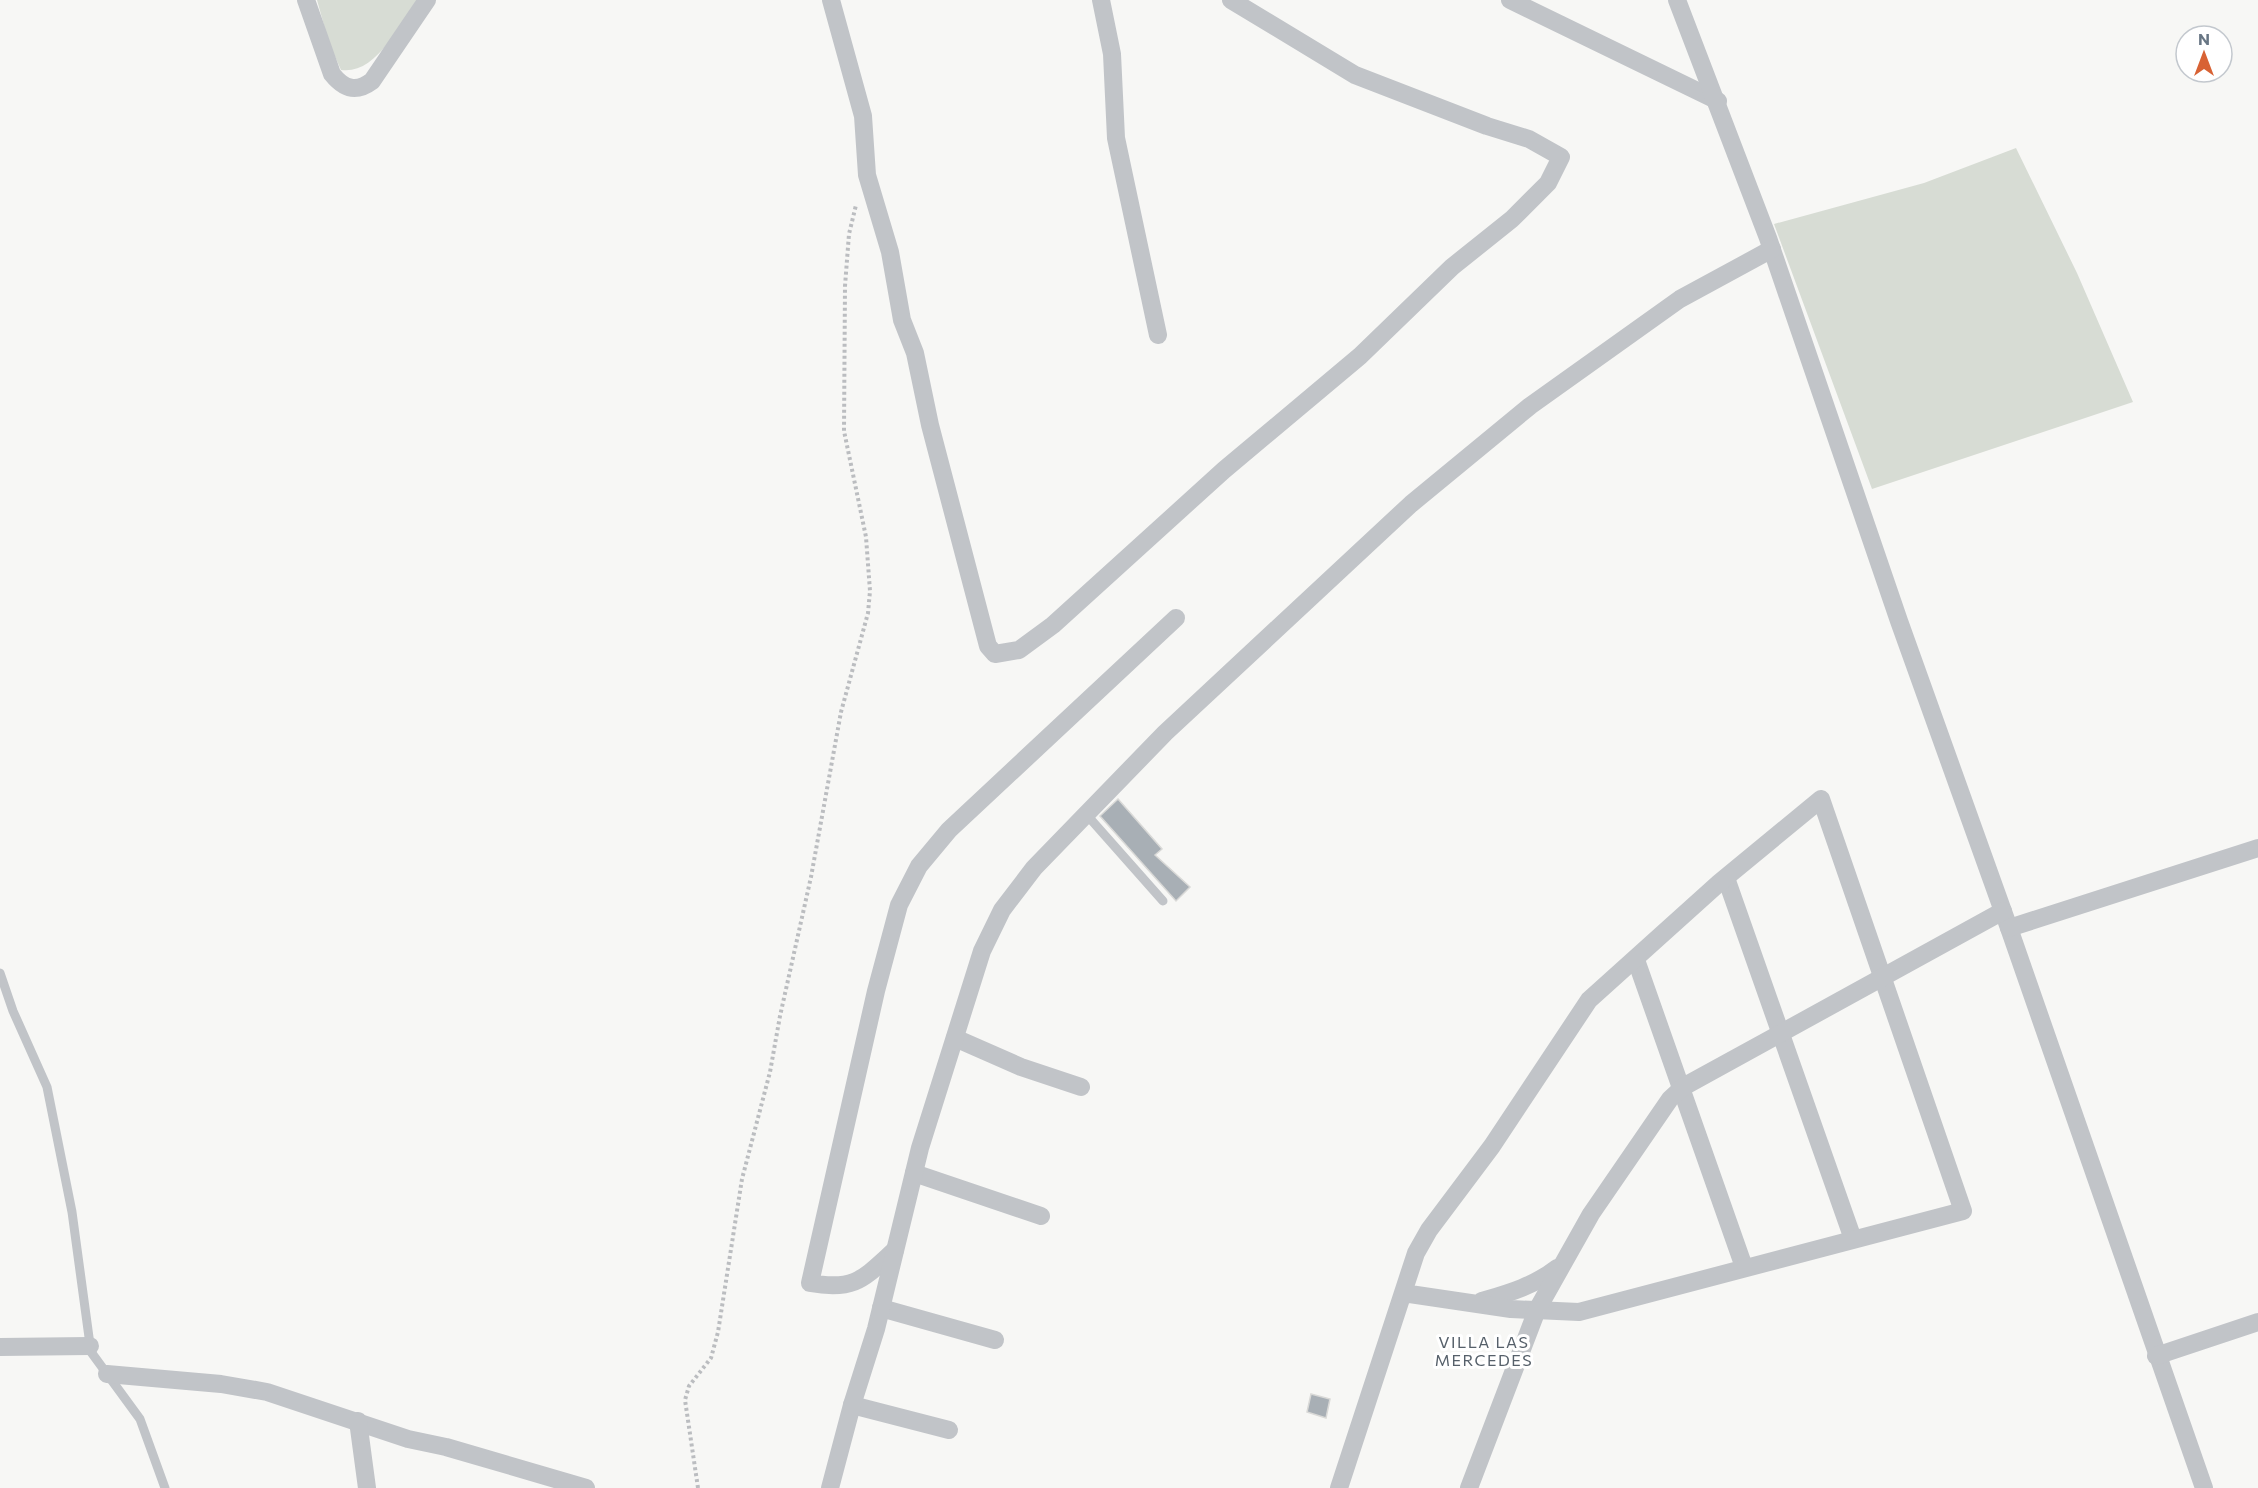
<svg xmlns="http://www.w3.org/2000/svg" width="2258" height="1488" font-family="Commissioner,sans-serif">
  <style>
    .green { fill: #d7dcd4 }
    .building { fill: #a8afb5; stroke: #d9d9d7; stroke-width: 1.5 }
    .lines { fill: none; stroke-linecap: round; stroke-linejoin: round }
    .path { stroke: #bbbdc0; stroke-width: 4; stroke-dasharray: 3 3; stroke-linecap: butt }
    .service { stroke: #c1c4c8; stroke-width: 9 }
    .minor { stroke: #c1c4c8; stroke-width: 18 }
    .labels { text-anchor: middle; stroke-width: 6; stroke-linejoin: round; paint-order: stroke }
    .neighbourhood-label { font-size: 16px; letter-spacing: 1.5px; fill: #56606a; stroke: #fff }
  </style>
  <rect width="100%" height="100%" fill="#f7f7f5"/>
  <g class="green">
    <path d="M317,0H417C399,25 376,75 341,70L329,43Z"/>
    <path d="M2016,148L2077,273L2133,402L1872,489L1774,224L1924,183Z"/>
  </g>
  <g class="building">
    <path d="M1118,799L1162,849L1155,855L1190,887L1176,901L1100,816Z"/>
    <path d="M1311,1394L1330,1399L1326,1418L1307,1412Z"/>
  </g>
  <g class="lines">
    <path class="path" d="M698,1488L685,1400L689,1386L711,1358L718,1332L742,1179L770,1072L780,1016L811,877L841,712L868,613L870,591L866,537L844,431L845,286L849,234L856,205"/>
    <g class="service">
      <path d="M1086,814L1163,901"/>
      <path d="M0,973L13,1011L47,1087L72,1212L91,1352L140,1419L165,1488"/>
    </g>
    <g class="minor">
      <path d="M306,0L332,74C344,89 356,93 372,81L427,0"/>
      <path d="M831,0L863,116L867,175L890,252L902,320L915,353L930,425L988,646L995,654L1019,650L1053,625L1224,470L1360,356L1452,267L1512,219L1548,183L1561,157L1529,139L1487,126L1355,75L1231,0"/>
      <path d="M1101,0L1112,54L1116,138L1158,335"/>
      <path d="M1510,0L1718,101"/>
      <path d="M1677,0L1768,238L1899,621L2009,928L2204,1488"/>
      <path d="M1726,878L1853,1239"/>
      <path d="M2009,928L2258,848"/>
      <path d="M1636,960L1744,1267"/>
      <path d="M955,1038L1021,1067L1081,1087"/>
      <path d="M914,1173L1041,1216"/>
      <path d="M895,1250C863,1279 855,1291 810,1283L876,991L899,905L919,866L949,830L1176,618"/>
      <path d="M1482,1301C1509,1293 1534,1286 1557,1268"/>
      <path d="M881,1308L995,1340"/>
      <path d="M0,1347L90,1346"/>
      <path d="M2156,1356L2258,1322"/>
      <path d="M107,1374L221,1384L267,1392L408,1439L446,1447L586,1488"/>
      <path d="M852,1405L949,1430"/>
      <path d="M358,1421L367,1488"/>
      <path d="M830,1488L852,1405L876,1329L920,1148L982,951L1002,910L1034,868L1165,733L1411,504L1530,406L1680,299L1772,249"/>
      <path d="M1339,1488L1416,1253L1429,1230L1492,1146L1589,1000L1719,883L1821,799L1963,1211L1579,1312L1511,1309L1403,1293"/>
      <path d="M1469,1488L1537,1310L1591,1214L1670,1099L1683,1087L2003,911"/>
    </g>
  </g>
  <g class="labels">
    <g class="neighbourhood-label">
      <text x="1484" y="1348">VILLA LAS<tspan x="1484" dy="18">MERCEDES</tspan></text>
    </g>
  </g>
  <g transform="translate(2204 54)"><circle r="28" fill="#ffffff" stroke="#c3c8ce" stroke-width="1.5"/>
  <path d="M0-4.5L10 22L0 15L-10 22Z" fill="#d86234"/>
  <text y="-9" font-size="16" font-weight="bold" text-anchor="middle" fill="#687684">N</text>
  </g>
</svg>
